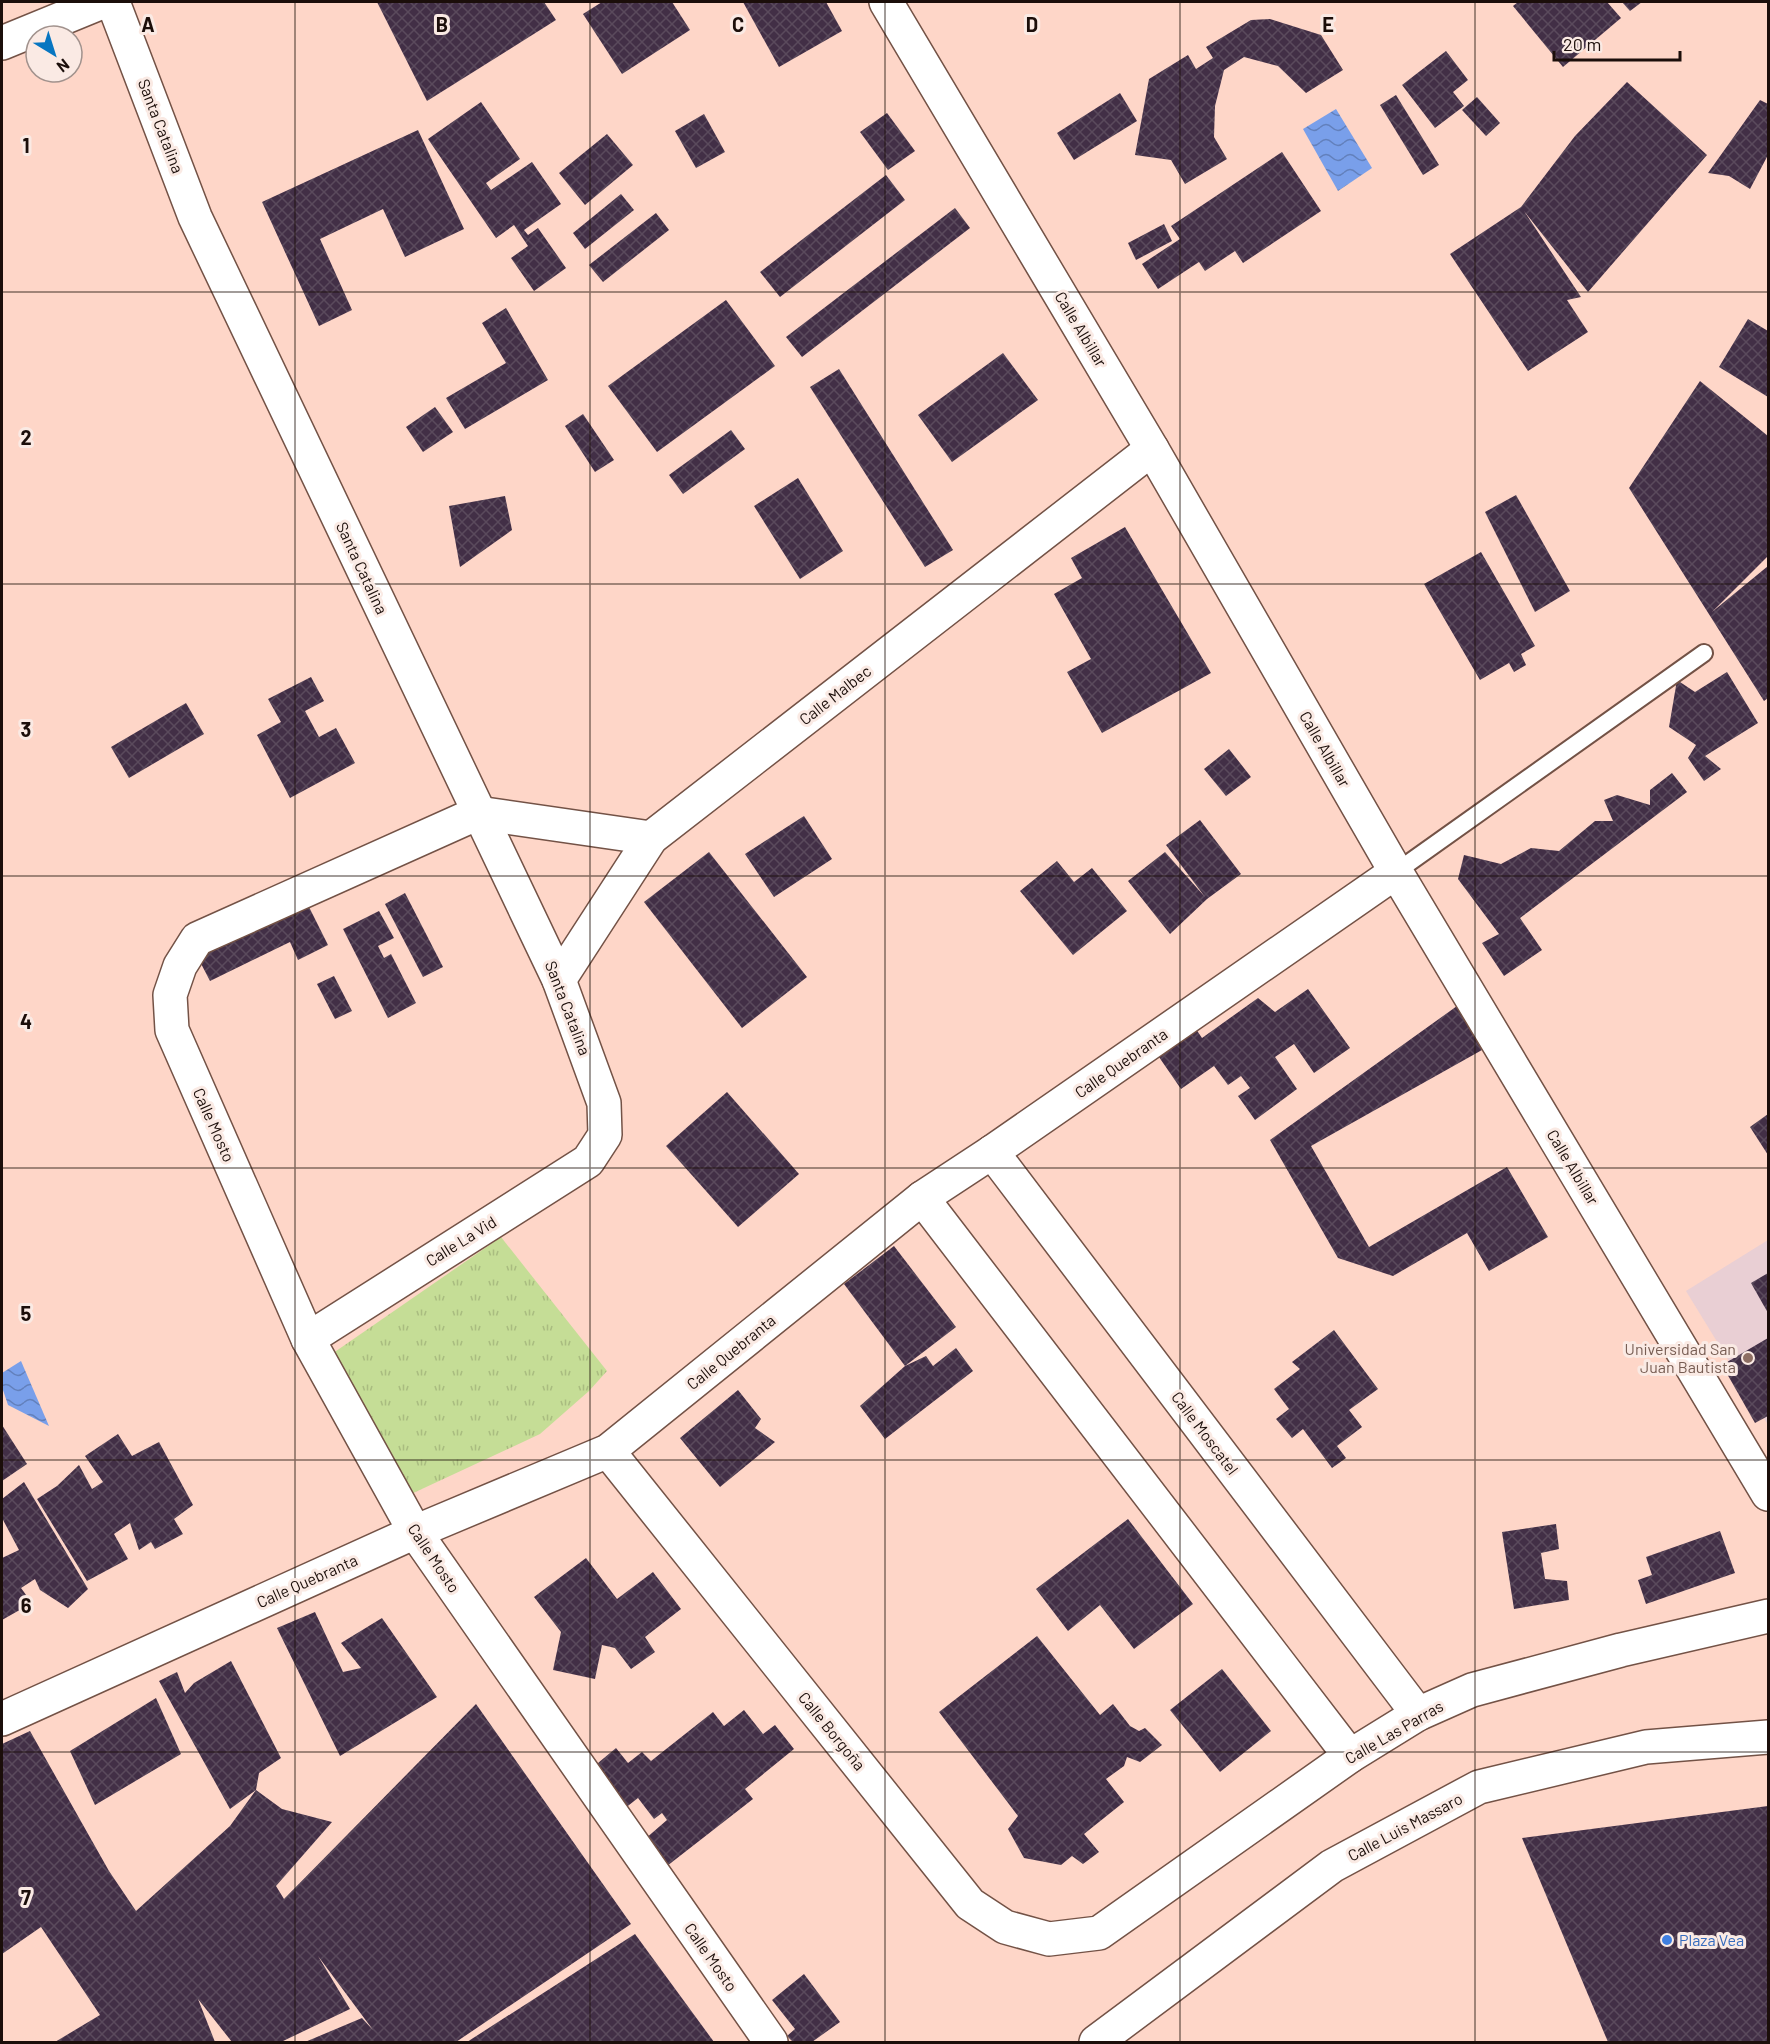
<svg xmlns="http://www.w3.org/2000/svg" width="1770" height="2044" font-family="Barlow,sans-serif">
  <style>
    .education { fill: #e9cfd4 }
    .park { fill: url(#park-tufts) }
    .water { fill: url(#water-waves) }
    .building { fill: url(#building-cross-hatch) }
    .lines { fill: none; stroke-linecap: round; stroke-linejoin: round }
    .service-casing { stroke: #735246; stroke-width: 20 }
    .minor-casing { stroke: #735246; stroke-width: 36 }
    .service { stroke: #fff; stroke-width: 16 }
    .minor { stroke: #fff; stroke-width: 33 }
    .grid { fill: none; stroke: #1b0e0a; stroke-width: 1.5; stroke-opacity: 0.55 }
    .education-dot { fill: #8d6e63; stroke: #faeae4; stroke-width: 2 }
    .shop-dot { fill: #3f7fe0; stroke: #faeae4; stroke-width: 2 }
    .labels { text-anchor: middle; stroke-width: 6; stroke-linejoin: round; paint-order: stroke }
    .street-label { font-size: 16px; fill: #1b0e0a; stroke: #faeae4 }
    .education-label { font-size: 16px; fill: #785e54; stroke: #faeae4; text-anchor: end }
    .shop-label { font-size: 16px; fill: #366cbe; stroke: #faeae4; text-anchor: start }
    .grid-label { font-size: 20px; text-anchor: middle; font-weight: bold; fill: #1b0e0a; stroke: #faeae4; stroke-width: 6; stroke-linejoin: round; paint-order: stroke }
  </style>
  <defs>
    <pattern id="park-tufts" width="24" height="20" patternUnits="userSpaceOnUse" patternTransform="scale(1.5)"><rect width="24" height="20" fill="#c5dd96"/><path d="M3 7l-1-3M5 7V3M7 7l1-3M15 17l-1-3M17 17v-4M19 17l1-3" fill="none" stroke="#a9bc80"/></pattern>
    <pattern id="water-waves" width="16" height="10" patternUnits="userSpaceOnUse" patternTransform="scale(1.5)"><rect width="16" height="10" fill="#799fea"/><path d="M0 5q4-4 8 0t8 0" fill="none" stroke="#6280bc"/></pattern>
    <pattern id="building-cross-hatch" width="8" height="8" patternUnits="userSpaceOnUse" patternTransform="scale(1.5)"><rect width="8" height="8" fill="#422f46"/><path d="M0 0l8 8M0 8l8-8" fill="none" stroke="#5a4a5c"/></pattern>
  </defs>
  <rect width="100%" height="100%" fill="#fed6c8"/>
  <path class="education" d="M1768,1240V1425L1686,1291Z"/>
  <path class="park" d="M501,1237L607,1371L589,1391L540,1434L409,1495L326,1358Z"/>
  <g class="water">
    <path d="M1336,109L1372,168L1338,191L1303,129Z"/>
    <path d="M21,1361L49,1426L8,1405L2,1387V1373Z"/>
  </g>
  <g class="building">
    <path d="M377,2H544L556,20L427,101Z"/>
    <path d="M602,2H672L690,30L622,74L583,14Z"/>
    <path d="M743,2H826L842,31L779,67Z"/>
    <path d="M1518,2H1607L1621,18L1563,67L1513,6Z"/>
    <path d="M1622,2H1642L1630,11Z"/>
    <path d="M1270,19L1321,35L1343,70L1306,93L1278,66L1244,57L1224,70L1215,106L1214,137L1227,159L1185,184L1171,160L1135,155L1149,79L1188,55L1196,69L1213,58L1206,47L1251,20Z"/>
    <path d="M1446,51L1468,80L1453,92L1464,106L1435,128L1402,85Z"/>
    <path d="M1627,82L1707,155L1588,292L1524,211L1581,297L1567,300L1588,332L1528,371L1450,254L1521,207L1575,136Z"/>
    <path d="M1120,93L1137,121L1074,160L1057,133Z"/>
    <path d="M1396,95L1439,165L1423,175L1380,105Z"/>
    <path d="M1477,97L1500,123L1486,136L1462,110Z"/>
    <path d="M1760,100L1768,104V155L1750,189L1729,176L1708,173Z"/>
    <path d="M481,102L520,159L486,183L491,190L532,162L561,204L524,230L528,235L538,228L566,268L534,291L511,258L528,246L514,225L496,238L428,139Z"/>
    <path d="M887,113L915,151L888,170L860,132Z"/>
    <path d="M704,114L725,152L696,168L675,131Z"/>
    <path d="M418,130L464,229L405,257L383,209L320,239L352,310L319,326L262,202Z"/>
    <path d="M607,134L633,165L585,205L559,173Z"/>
    <path d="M1282,152L1321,211L1243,263L1235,251L1205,271L1199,262L1158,289L1142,264L1180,239L1171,226Z"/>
    <path d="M886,175L905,200L780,297L760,272Z"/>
    <path d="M621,194L634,210L585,249L573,233Z"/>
    <path d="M955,208L970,228L802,357L786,337Z"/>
    <path d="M656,213L669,230L603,282L589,265Z"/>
    <path d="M1164,224L1172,241L1136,260L1128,243Z"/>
    <path d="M726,300L775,366L657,452L608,386Z"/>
    <path d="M506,308L548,380L465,429L446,398L506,363L482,323Z"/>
    <path d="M1748,319L1768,331V397L1719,367Z"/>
    <path d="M1003,353L1038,400L952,462L918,415Z"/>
    <path d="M839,369L953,550L925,567L810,387Z"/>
    <path d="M1700,381L1768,436V556L1712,612L1768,566V698L1764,701L1629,488Z"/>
    <path d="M435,407L453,432L423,452L406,427Z"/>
    <path d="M583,414L614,460L595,472L565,426Z"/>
    <path d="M731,430L745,449L683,494L669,475Z"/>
    <path d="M798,478L843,551L800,579L754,506Z"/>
    <path d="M1516,495L1570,591L1535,612L1485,512Z"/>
    <path d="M505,496L512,530L460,567L449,506Z"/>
    <path d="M1125,527L1211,673L1102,733L1067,672L1091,659L1054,594L1082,578L1071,558Z"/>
    <path d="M1481,552L1535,646L1521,654L1526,665L1514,672L1509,663L1480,680L1424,584Z"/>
    <path d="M1727,672L1758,723L1705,756L1721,769L1704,781L1688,758L1696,745L1669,727L1677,680L1695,692Z"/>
    <path d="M311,677L324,701L305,711L319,737L336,728L355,763L290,798L257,735L281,722L268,699Z"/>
    <path d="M186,703L204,734L129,778L111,747Z"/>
    <path d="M1229,749L1251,777L1226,796L1204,769Z"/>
    <path d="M1672,773L1687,792L1520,918L1542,950L1504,976L1482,943L1499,934L1458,879L1464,855L1501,864L1531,848L1559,851L1595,821H1613L1604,800L1617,795L1650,805V790Z"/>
    <path d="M804,816L832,859L774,897L745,854Z"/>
    <path d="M1200,820L1241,874L1207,899L1170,934L1128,881L1165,852L1205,897L1166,845Z"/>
    <path d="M709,852L807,977L742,1028L644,902Z"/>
    <path d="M1057,861L1074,882L1092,868L1127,911L1073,955L1020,891Z"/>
    <path d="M405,893L443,967L423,977L385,904Z"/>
    <path d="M306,901L328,945L298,960L290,942L210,981L196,954Z"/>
    <path d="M379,911L394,938L378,946L384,958L391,954L416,1003L388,1018L343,929Z"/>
    <path d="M334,976L352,1011L335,1019L317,984Z"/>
    <path d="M1308,989L1350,1048L1314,1073L1294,1044L1275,1057L1297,1089L1255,1120L1238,1096L1250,1088L1241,1076L1228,1085L1214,1066L1181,1089L1150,1044L1188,1017L1202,1038L1258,998L1275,1012Z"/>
    <path d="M1457,1006L1482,1050L1311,1146L1369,1247L1507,1167L1548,1237L1489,1271L1467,1233L1393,1276L1338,1258L1270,1140Z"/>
    <path d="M727,1092L799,1174L738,1227L666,1146Z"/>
    <path d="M1768,1114V1155L1750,1127Z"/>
    <path d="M894,1246L956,1327L905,1366L844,1284Z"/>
    <path d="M1768,1273V1313L1751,1283Z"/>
    <path d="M1334,1330L1378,1389L1349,1410L1362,1427L1337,1446L1346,1458L1332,1468L1303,1429L1292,1438L1276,1419L1289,1409L1274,1389L1300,1369L1292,1362Z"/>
    <path d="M1768,1338V1416L1755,1423L1722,1365Z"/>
    <path d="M956,1348L973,1371L885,1439L860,1406L905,1366L926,1356L933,1366Z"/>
    <path d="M738,1390L761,1419L755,1428L775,1442L720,1487L680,1438Z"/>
    <path d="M2,1425L27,1464L2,1481Z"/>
    <path d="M118,1434L132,1456L159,1442L193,1505L174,1519L183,1534L155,1549L151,1542L139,1550L130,1523L114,1534L128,1559L87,1581L37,1499L57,1486L79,1465L92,1489L103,1482L85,1456Z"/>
    <path d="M24,1482L88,1589L68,1608L40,1590L35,1579L21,1588L32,1603L2,1620V1558L19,1550L2,1518V1499Z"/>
    <path d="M1128,1519L1193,1604L1134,1649L1100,1605L1068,1631L1036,1589Z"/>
    <path d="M1556,1524L1559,1549L1541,1553L1545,1579L1567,1581L1569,1600L1514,1609L1502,1532Z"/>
    <path d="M1720,1531L1735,1573L1646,1604L1638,1580L1652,1575L1646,1557Z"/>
    <path d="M586,1558L617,1599L653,1572L681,1609L645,1637L655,1652L631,1669L615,1648L602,1645L595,1679L553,1670L561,1632L534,1597Z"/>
    <path d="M315,1612L343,1672L361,1668L341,1643L382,1618L437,1697L340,1756L277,1628Z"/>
    <path d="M1037,1636L1100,1715L1113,1704L1130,1726L1139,1731L1145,1728L1162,1745L1140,1762L1127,1757L1124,1766L1106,1779L1124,1802L1084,1834L1099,1852L1083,1864L1072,1856L1061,1865L1024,1858L1008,1829L1018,1816L939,1712Z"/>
    <path d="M231,1661L281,1758L259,1773L256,1790L282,1809L332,1822L276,1886L284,1899L476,1704L631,1924L456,2042H305L362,2018L373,2030L318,1956L350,2009L281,2042H232L198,1999L215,2042H55L100,2015L41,1927L2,1954V1744L30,1731L109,1871L136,1911L230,1826L256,1790L230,1809L159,1681L177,1672L185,1693L194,1683Z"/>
    <path d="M1222,1669L1271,1731L1220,1772L1170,1710Z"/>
    <path d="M156,1698L181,1754L95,1805L70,1751Z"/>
    <path d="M744,1710L763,1734L775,1725L794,1749L745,1789L753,1799L667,1866L645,1839L667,1820L662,1813L654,1819L638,1798L624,1809L592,1768L616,1748L628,1763L642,1752L651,1761L713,1712L724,1726Z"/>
    <path d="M1768,1806V2042H1608L1522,1838Z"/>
    <path d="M635,1934L714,2042H467Z"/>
    <path d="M804,1974L840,2022L812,2042H793L787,2036L795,2029L772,2000Z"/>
  </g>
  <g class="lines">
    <defs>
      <path id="service" d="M1396,872L1704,653"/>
      <g id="minor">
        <path d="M113,2L195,217L559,980L604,1103L605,1135L588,1161L308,1339"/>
        <path d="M886,2L1152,449L1396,872L1768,1494"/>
        <path d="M2,43L102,2"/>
        <path d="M651,838L478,813L197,939L180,966L170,995L172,1030L308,1339L415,1532L771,2042"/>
        <path d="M559,980L651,838L1152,449"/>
        <path d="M992,1152L1418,1714"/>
        <path d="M922,1198L1350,1756"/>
        <path d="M608,1451L970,1904L1005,1927L1049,1939L1099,1933L1350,1756L1418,1714L1472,1690L1621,1650L1768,1616"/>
        <path d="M2,1719L415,1532L608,1451L922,1198L992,1152L1396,872"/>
        <path d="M1096,2042L1332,1866L1479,1787L1646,1747L1768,1737"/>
      </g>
    </defs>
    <use href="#service" class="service-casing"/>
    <use href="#minor" class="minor-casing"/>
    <use href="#service" class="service"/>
    <use href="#minor" class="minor"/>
  </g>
  <path class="grid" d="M295,2V2042M590,2V2042M885,2V2042M1180,2V2042M1475,2V2042M2,292H1768M2,584H1768M2,876H1768M2,1168H1768M2,1460H1768M2,1752H1768"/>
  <circle class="education-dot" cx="1748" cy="1358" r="6"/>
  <circle class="shop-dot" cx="1667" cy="1940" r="6"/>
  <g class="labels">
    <g class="street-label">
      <text transform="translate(161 126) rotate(69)" y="6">Santa Catalina</text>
      <text transform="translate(1081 329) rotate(59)" y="6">Calle Albillar</text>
      <text transform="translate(362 568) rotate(65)" y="6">Santa Catalina</text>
      <text transform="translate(835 695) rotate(-38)" y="6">Calle Malbec</text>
      <text transform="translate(1325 749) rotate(60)" y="6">Calle Albillar</text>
      <text transform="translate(568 1008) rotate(69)" y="6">Santa Catalina</text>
      <text transform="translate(1121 1063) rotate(-35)" y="6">Calle Quebranta</text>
      <text transform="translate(214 1125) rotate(66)" y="6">Calle Mosto</text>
      <text transform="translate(1573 1167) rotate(59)" y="6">Calle Albillar</text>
      <text transform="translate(461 1241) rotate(-32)" y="6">Calle La Vid</text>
      <text transform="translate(731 1352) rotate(-39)" y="6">Calle Quebranta</text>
      <text transform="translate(1205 1433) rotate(53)" y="6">Calle Moscatel</text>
      <text transform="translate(434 1558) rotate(56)" y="6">Calle Mosto</text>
      <text transform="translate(307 1581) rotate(-24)" y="6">Calle Quebranta</text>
      <text transform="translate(832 1731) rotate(51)" y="6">Calle Borgoña</text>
      <text transform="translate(1394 1732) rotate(-30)" y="6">Calle Las Parras</text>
      <text transform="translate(1405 1827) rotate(-28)" y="6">Calle Luis Massaro</text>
      <text transform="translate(711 1957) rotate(55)" y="6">Calle Mosto</text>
    </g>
    <g class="education-label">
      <text x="1736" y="1355">Universidad San<tspan x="1736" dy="18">Juan Bautista</tspan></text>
    </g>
    <g class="shop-label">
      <text x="1679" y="1946">Plaza Vea</text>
    </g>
  </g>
  <g class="grid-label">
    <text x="148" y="32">A</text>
    <text x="442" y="32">B</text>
    <text x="738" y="32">C</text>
    <text x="1032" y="32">D</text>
    <text x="1328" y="32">E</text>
    <text x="26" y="153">1</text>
    <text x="26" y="445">2</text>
    <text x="26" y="737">3</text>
    <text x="26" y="1029">4</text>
    <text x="26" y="1321">5</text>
    <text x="26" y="1613">6</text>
    <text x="26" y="1905">7</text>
  </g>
  <rect width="1770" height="2044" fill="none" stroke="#1b0e0a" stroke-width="6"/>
  <g transform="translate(54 54) rotate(142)"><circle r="28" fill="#faeae4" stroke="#a1928d" stroke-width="1.5"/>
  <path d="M0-4.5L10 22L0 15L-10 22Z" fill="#0776c1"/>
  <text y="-9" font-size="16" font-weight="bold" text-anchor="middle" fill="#1b0e0a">N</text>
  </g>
  <path d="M1554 51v9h126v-9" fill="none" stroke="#1b0e0a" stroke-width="3"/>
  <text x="1563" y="51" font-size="18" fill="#1b0e0a" stroke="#faeae4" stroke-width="4.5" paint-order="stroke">20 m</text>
</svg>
